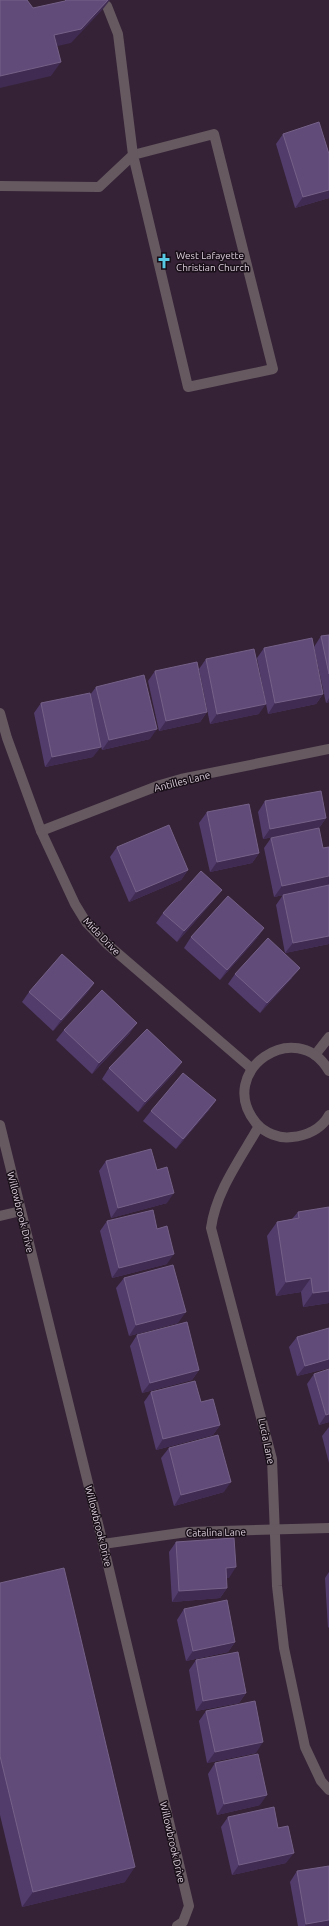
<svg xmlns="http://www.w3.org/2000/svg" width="329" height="1926" font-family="Ubuntu,sans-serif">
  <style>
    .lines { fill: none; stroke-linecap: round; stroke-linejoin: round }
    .minor { stroke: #665960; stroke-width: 10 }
    .wall { fill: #523c6c }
    .shaded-wall { fill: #402b52 }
    .building { fill: #614c79; stroke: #756188 }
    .labels { text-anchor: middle; stroke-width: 3; stroke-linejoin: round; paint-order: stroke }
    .poi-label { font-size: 10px; fill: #ddd1dd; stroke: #180f18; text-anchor: start }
    .street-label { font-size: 10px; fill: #ddd1dd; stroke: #180f18 }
  </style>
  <rect width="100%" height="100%" fill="#352236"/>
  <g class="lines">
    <g class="minor">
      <path d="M214,134L273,369L188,387L133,155Z"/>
      <path d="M0,186L99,187L133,155L118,34L107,6L100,0"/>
      <path d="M0,713L7,738L41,831L75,904L86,922L107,944L251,1068"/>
      <path d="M41,831L160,785L181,779L329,749"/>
      <path d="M315,1055L329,1037"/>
      <path d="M329,1071C297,1015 214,1071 256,1123C264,1133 280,1139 292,1137C306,1136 322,1129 329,1115"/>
      <path d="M0,1125L103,1544L189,1906L183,1922L177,1926"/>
      <path d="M259,1126C241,1158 216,1191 211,1228L272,1459L277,1586L284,1648L305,1747L321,1781L329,1790"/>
      <path d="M0,1216L21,1211"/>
      <path d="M103,1544L187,1532L329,1528"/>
    </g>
  </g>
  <g class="wall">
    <path d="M283,134L329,198L295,208L276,144Z"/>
    <path d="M329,635V702L326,703L314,647L321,636Z"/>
    <path d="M264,648L323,694L316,704L268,714L257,658Z"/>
    <path d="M206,659L259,714L210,724L199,669Z"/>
    <path d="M155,671L207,712L200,722L159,731L148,681Z"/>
    <path d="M96,687L150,739L102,750L98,736L93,757L45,767L34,713L41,703L90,695Z"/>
    <path d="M265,801L326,818L319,828L263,839L258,812Z"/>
    <path d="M207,812L259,853L252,863L210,872L199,823Z"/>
    <path d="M271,838L329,885V944L285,953L276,905L283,895L274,897L264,848Z"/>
    <path d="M117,847L188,870L181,880L129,902L110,857Z"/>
    <path d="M214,900L177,942L156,923L163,913Z"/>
    <path d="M264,928L257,938L220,980L184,948L191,937Z"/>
    <path d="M235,974L292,978L260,1013L228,984Z"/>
    <path d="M94,983L87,993L53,1031L22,1002L29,992Z"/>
    <path d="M64,1030L130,1033L92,1074L56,1040Z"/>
    <path d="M109,1068L175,1072L138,1112L102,1079Z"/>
    <path d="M216,1100L209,1110L176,1149L143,1121L151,1111Z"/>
    <path d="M106,1161L157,1170L167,1203L111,1218L99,1171Z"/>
    <path d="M298,1212L329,1303L303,1307L301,1292L276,1296L267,1236L277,1222L292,1219Z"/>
    <path d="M107,1221L167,1264L112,1278L100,1231Z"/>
    <path d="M124,1278L178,1323L129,1336L116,1288Z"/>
    <path d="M329,1328V1368L297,1376L289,1347L297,1337Z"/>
    <path d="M137,1335L199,1370L192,1380L142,1393L130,1346Z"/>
    <path d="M314,1374L329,1422L319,1425L307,1384Z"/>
    <path d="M151,1392L220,1425L213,1435L156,1450L144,1402Z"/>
    <path d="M329,1427V1463L322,1436Z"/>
    <path d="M169,1448L224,1492L174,1506L161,1458Z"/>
    <path d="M176,1542L229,1578H226L227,1588L220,1598L172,1602L169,1552Z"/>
    <path d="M329,1572V1627L328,1628L325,1578Z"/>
    <path d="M0,1583L125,1882L22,1907L0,1815Z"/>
    <path d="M184,1609L235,1642L228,1652L186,1661L177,1620Z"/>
    <path d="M196,1660L246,1693L239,1703L196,1711L189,1670Z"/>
    <path d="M206,1711L256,1753L207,1763L199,1721Z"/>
    <path d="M215,1763L260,1805L217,1815L208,1774Z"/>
    <path d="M228,1817L286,1863L232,1875L221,1827Z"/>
    <path d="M297,1871L329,1926H298L290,1882Z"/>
  </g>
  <g class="shaded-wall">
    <path d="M108,0H110L103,9L71,43L44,49L54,35Z"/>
    <path d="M61,62L51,76L0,88V76Z"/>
    <path d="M329,190V198L295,208L303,197Z"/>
    <path d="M323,694L316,704L268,714L275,703Z"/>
    <path d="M329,698V702L326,703Z"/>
    <path d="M266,704L259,714L210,724L217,714Z"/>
    <path d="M207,712L200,722L159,731L166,721Z"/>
    <path d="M157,729L150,739L102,750L109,740Z"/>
    <path d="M101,747L93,757L45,767L52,757Z"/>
    <path d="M326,818L319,828L263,839L270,829Z"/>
    <path d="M259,853L252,863L210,872L217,862Z"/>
    <path d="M188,870L181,880L129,902L136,892Z"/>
    <path d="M329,876V885L274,897L282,886Z"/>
    <path d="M222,890L214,900L177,942L184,931Z"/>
    <path d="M264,928L257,938L220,980L227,970Z"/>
    <path d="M329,936V944L285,953L293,943Z"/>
    <path d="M300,968L292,978L260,1013L267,1003Z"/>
    <path d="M94,983L87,993L53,1031L61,1020Z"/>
    <path d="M137,1023L130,1033L92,1074L99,1063Z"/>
    <path d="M182,1062L175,1072L138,1112L145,1102Z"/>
    <path d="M216,1100L209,1110L176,1149L183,1139Z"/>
    <path d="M174,1193L167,1203L111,1218L118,1208Z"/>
    <path d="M174,1254L167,1264L112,1278L119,1268Z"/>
    <path d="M311,1278L301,1292L276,1296L286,1282Z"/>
    <path d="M329,1291V1303L303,1307L313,1293Z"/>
    <path d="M186,1312L178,1323L129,1336L136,1325Z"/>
    <path d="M329,1359V1368L297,1376L305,1366Z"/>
    <path d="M199,1370L192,1380L142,1393L150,1383Z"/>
    <path d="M329,1414V1422L319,1425L326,1415Z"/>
    <path d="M220,1425L213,1435L156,1450L163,1439Z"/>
    <path d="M231,1482L224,1492L174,1506L181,1495Z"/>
    <path d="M236,1567L229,1578H218L226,1568Z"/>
    <path d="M227,1588L220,1598L172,1602L179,1591Z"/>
    <path d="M235,1642L228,1652L186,1661L193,1651Z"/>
    <path d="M246,1693L239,1703L196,1711L203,1701Z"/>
    <path d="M263,1742L256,1753L207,1763L215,1752Z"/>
    <path d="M267,1795L260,1805L217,1815L224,1804Z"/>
    <path d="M294,1853L286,1863L232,1875L239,1865Z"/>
    <path d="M135,1867L125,1882L22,1907L33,1892Z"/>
    <path d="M329,1920V1926H305L306,1924Z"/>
  </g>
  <g class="building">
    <path d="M0,0H27L33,8L65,1L66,0H108L81,29L54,35L61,62L0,76Z"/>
    <path d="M319,122L329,154V190L303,197L283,134Z"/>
    <path d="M329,635V674L321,636Z"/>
    <path d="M312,638L323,694L275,703L264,648Z"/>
    <path d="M254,649L266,704L217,714L206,659Z"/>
    <path d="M197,662L207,712L166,721L155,671Z"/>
    <path d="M144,675L157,729L109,740L96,687Z"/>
    <path d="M90,693L101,747L52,757L41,703Z"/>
    <path d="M321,791L326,818L270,829L265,801Z"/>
    <path d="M249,804L259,853L217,862L207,812Z"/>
    <path d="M169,825L188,870L136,892L117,847Z"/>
    <path d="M319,828L323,848L329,847V876L282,886L271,838Z"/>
    <path d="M201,871L222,890L184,931L163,913Z"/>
    <path d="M329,885V936L293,943L283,895Z"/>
    <path d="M228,896L264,928L227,970L191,937Z"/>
    <path d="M268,938L300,968L267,1003L235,974Z"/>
    <path d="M62,954L94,983L61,1020L29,992Z"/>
    <path d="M102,990L137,1023L99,1063L64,1030Z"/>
    <path d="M147,1029L182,1062L145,1102L109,1068Z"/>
    <path d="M183,1073L216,1100L183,1139L151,1111Z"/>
    <path d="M151,1149L157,1170L167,1167L174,1193L118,1208L106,1161Z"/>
    <path d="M329,1207V1291L313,1293L311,1278L286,1282L277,1222L299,1218L298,1212Z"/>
    <path d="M153,1210L157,1229L167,1226L174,1254L119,1268L107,1221Z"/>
    <path d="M173,1265L186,1312L136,1325L124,1278Z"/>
    <path d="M187,1322L199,1370L150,1383L137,1335Z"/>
    <path d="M329,1328V1359L305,1366L297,1337Z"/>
    <path d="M329,1369V1414L326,1415L314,1374Z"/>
    <path d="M195,1381L201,1402L213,1399L220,1425L163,1439L151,1392Z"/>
    <path d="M218,1435L231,1482L181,1495L169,1448Z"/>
    <path d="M234,1538L236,1567L226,1568L227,1588L179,1591L176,1542Z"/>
    <path d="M64,1568L135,1867L33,1892L0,1756V1583Z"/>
    <path d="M227,1600L235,1642L193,1651L184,1609Z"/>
    <path d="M238,1652L246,1693L203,1701L196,1660Z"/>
    <path d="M255,1701L263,1742L215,1752L206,1711Z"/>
    <path d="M258,1754L267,1795L224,1804L215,1763Z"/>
    <path d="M274,1807L278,1828L288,1826L294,1853L239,1865L228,1817Z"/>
    <path d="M329,1866V1920L306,1924L297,1871Z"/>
  </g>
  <defs>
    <symbol id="church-bare" viewBox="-9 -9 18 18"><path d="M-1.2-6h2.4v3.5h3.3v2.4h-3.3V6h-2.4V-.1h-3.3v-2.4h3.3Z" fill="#57c9e3" stroke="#180f18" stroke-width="2.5" paint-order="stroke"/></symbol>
  </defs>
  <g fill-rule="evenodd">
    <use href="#church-bare" x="153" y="250" width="22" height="22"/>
  </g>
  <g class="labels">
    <g class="poi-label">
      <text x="176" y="259">West Lafayette<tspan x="176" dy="12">Christian Church</tspan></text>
    </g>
    <g class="street-label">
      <text transform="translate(182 781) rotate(-14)" y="4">Antilles Lane</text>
      <text transform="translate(102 936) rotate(46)" y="4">Mida Drive</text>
      <text transform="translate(21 1212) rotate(76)" y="4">Willowbrook Drive</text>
      <text transform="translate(267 1441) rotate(78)" y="4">Lucia Lane</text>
      <text transform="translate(99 1526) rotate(76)" y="4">Willowbrook Drive</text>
      <text transform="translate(216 1532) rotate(-1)" y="4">Catalina Lane</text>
      <text transform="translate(173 1842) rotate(77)" y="4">Willowbrook Drive</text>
    </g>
  </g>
</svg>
